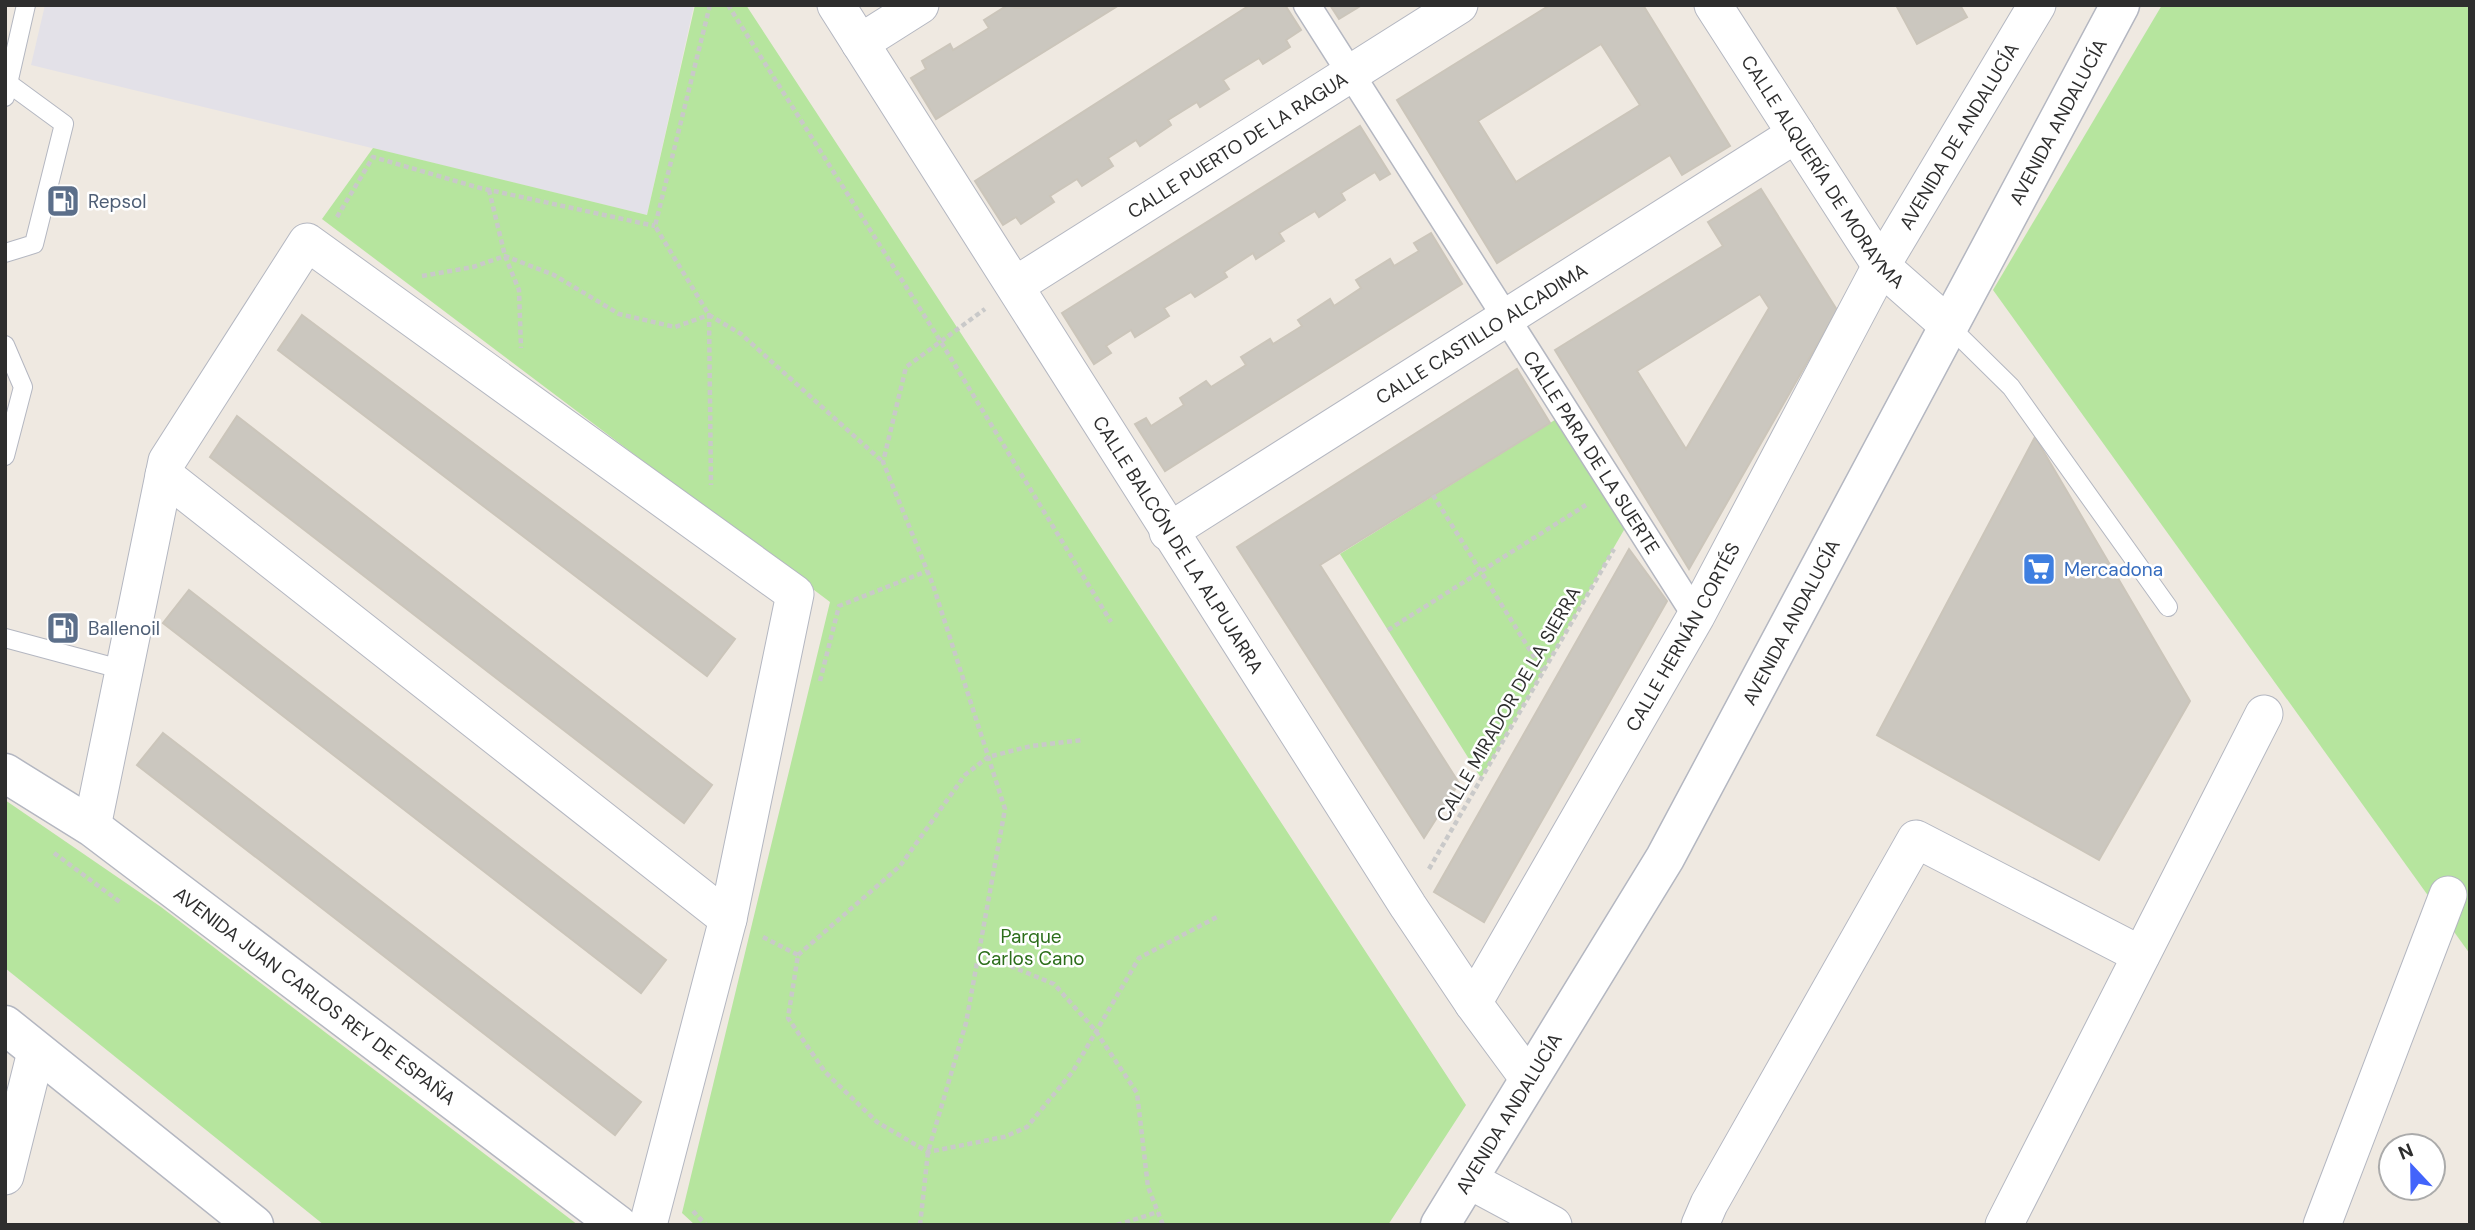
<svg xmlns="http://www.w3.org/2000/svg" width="2475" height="1230" font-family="'DM Sans',sans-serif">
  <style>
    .industrial { fill: #e3e1e8 }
    .green { fill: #b6e59e }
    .building { fill: #cbc7bf; stroke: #cbc5ba; stroke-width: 2; fill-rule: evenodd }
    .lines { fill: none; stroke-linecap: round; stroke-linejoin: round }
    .service-casing { stroke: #b4b7c1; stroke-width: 20 }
    .pedestrian-casing { stroke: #b4b7c1; stroke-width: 29 }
    .minor-casing { stroke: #b4b7c1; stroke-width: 39 }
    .tertiary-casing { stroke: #b4b7c1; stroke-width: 41 }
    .secondary-casing { stroke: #b4b7c1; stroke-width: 41 }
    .path { stroke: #c9c9c9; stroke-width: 4.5; stroke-dasharray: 5 3.5; stroke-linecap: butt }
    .service { stroke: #fff; stroke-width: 18 }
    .pedestrian { stroke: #fff; stroke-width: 26 }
    .minor { stroke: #fff; stroke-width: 37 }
    .tertiary { stroke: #fff; stroke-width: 38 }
    .secondary { stroke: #fff; stroke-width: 38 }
    .labels { text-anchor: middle; stroke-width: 5; stroke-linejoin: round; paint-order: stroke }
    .street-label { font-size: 19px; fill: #2e2e2e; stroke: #fff }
    .service-label { font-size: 19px; fill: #4e5e75; stroke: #fff; text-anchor: start }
    .shop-label { font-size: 19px; fill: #366cbe; stroke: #fff; text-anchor: start }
    .park-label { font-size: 19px; fill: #2c6e1b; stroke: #fff }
  </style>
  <rect width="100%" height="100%" fill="#efe9e1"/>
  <path class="industrial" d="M45,5H694L647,215L31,65Z"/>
  <g class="green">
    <path d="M695,5H746L1466,1105L1388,1225H695L682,1213L830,602L322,219L373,148L647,215Z"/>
    <path d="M2162,5H2470V954L1993,290Z"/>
    <path d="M1566,413L1632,516L1481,778L1340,554Z"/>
    <path d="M5,800L161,907L578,1225H324L5,968Z"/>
  </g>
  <g class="building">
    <path d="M1008,5L1015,8L1119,5L936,119L911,78L926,69L922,61L950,44L953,50L989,28L984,20Z"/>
    <path d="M1250,5H1285L1301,30L1286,40L1290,47L1263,64L1259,58L1223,80L1229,89L1200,107L1197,102L1168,120L1171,125L1140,146L1136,140L1108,158L1113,166L1082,186L1077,179L1050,196L1054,202L1021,224L1016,217L1003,225L975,181Z"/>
    <path d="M1330,5H1362L1339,19Z"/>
    <path d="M1550,5H1643L1730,146L1682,175L1670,155L1497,263L1397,100ZM1601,44L1640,105L1516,182L1478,121Z"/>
    <path d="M1896,5H1960L1967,17L1917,44Z"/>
    <path d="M1360,126L1390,174L1380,180L1375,172L1341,193L1345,200L1319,217L1315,211L1279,233L1284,241L1256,259L1253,253L1224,272L1227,277L1195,297L1191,292L1164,308L1169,316L1135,337L1131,330L1106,346L1111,353L1094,364L1062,313Z"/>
    <path d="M1761,189L1837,310L1689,569L1555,350L1723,246L1708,222ZM1760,294L1769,308L1686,449L1637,371Z"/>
    <path d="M1431,233L1462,284L1165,471L1135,424L1146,418L1151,426L1184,405L1180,398L1206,381L1211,387L1246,365L1241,357L1270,339L1273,344L1302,326L1298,320L1330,299L1334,306L1361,288L1356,280L1390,259L1394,266L1419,251L1414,243Z"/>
    <path d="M302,315L735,639L707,676L278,350Z"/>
    <path d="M1517,369L1550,423L1320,565L1459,783L1424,838L1237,547Z"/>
    <path d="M237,416L712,785L684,823L210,457Z"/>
    <path d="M2035,437L2190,701L2099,860L1877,735Z"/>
    <path d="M1629,549L1667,601L1484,922L1434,892Z"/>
    <path d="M189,590L666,960L641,993L163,623Z"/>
    <path d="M163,733L641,1102L615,1135L137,765Z"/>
  </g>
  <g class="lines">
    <defs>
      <g id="service">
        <path d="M5,97L26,5"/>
        <path d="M5,253L34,244L64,124L8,83"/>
        <path d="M1948,325L2011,387L2168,607"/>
        <path d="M5,345L23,387L5,456"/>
        <path d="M5,638L124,670"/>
      </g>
      <g id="pedestrian">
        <path id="s1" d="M1307,5L1696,616"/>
      </g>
      <g id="minor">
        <path id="s2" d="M836,5L1408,906L1473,1003L1529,1079"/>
        <path id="s3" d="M1713,5L1881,266L1948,325"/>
        <path d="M860,43L920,5"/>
        <path id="s4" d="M1016,285L1459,5"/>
        <path d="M164,475L728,919"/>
        <path id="s5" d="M1168,532L1796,134"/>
        <path d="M92,827L167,461L307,242L795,594L728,919L648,1225"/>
        <path id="s6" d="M1473,1003L1696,616L1881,266L2037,5"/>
        <path d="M5,1176L36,1052"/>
        <path d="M1469,1180L1553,1225"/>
        <path d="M1700,1225L1709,1204L1916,839L2141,955"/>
        <path d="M2004,1225L2264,714"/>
        <path d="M2322,1225L2448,895"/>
      </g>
      <g id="tertiary">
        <path id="s7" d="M5,773L92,827L618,1225"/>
        <path d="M5,1025L254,1225"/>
      </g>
      <g id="secondary">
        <path id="s8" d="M1440,1225L1665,858L2120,5"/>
      </g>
    </defs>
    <use href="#service" class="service-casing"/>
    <use href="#pedestrian" class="pedestrian-casing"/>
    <use href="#minor" class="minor-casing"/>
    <use href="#tertiary" class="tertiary-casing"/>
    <use href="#secondary" class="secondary-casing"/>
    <g class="path">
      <path d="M710,5L655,226L709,315L741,334L883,462"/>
      <path d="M728,5L941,342L1111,622"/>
      <path d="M489,190L505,256L519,290L521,348"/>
      <path d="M337,217L373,157L480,188L655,226"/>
      <path d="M422,276L473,267L505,256L554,275L619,314L675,327L709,315L711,485"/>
      <path d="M1433,495L1543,671"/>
      <path d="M1388,630L1586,505"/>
      <path d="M820,681L839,606L927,571"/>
      <path d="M54,853L120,902"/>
      <path d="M1429,869L1614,549"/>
      <path d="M763,937L798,955L788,1018L825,1072L877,1122L928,1152L1004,1137L1027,1127L1073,1071L1139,958L1217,917"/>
      <path d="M979,953L1054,984L1095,1030L1137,1093L1148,1187L1163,1225"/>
      <path d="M798,955L900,866L965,775L988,757L1031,746L1083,740"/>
      <path d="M693,1211L706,1225"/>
      <path d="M920,1225L928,1152L966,1023L1005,809L933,585L883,462L906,367L985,309"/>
      <path d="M1117,1225L1158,1212"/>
    </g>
    <use href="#service" class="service"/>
    <use href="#pedestrian" class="pedestrian"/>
    <use href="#minor" class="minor"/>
    <use href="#tertiary" class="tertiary"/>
    <use href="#secondary" class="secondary"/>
  </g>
  <defs>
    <symbol id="fuel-square" viewBox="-11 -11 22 22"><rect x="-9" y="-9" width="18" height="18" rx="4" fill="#5c6f8a" stroke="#fff"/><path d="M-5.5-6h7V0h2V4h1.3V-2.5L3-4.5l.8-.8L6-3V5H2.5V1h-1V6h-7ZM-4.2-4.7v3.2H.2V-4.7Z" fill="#fff"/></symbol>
    <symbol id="supermarket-square" viewBox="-11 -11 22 22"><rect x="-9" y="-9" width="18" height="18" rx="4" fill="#3f7fe0" stroke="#fff"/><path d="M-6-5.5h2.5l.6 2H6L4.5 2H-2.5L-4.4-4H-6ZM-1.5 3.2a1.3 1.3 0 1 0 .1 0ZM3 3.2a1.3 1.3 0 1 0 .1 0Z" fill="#fff"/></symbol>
  </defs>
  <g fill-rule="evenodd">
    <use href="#fuel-square" x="44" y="182" width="38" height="38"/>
    <use href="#supermarket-square" x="2020" y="550" width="38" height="38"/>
    <use href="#fuel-square" x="44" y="609" width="38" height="38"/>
  </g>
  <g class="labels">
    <g class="street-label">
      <text dy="7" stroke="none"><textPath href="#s8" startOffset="1265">AVENIDA ANDALUCÍA</textPath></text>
      <text dy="7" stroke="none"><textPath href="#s6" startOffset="994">AVENIDA DE ANDALUCÍA</textPath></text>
      <text dy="7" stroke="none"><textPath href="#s4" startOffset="262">CALLE PUERTO DE LA RAGUA</textPath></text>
      <text dy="7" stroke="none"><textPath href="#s3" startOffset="200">CALLE ALQUERÍA DE MORAYMA</textPath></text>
      <text dy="7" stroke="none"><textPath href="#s5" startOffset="371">CALLE CASTILLO ALCADIMA</textPath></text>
      <text dy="7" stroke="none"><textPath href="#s1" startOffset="530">CALLE PARA DE LA SUERTE</textPath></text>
      <text dy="7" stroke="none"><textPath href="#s2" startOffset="639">CALLE BALCÓN DE LA ALPUJARRA</textPath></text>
      <text dy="7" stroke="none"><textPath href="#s8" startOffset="698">AVENIDA ANDALUCÍA</textPath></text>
      <text dy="7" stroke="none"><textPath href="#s6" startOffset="422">CALLE HERNÁN CORTÉS</textPath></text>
      <text transform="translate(1508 704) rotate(-60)" y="7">CALLE MIRADOR DE LA SIERRA</text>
      <text dy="7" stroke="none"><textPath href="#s7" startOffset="382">AVENIDA JUAN CARLOS REY DE ESPAÑA</textPath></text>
      <text dy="7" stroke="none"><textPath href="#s8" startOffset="131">AVENIDA ANDALUCÍA</textPath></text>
    </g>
    <g class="service-label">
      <text x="88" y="208">Repsol</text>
      <text x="88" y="635">Ballenoil</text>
    </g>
    <g class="shop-label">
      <text x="2064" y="576">Mercadona</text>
    </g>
    <g class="park-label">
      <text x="1031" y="943">Parque<tspan x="1031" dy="22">Carlos Cano</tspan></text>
    </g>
  </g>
  <rect width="2475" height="1230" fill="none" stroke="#2e2e2e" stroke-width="14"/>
  <g transform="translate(2412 1167) rotate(338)"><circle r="33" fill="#ffffff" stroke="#ababab" stroke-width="2"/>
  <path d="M0-5L12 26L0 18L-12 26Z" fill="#4264fb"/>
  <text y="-10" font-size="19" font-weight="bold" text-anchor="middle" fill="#2e2e2e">N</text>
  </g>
</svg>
